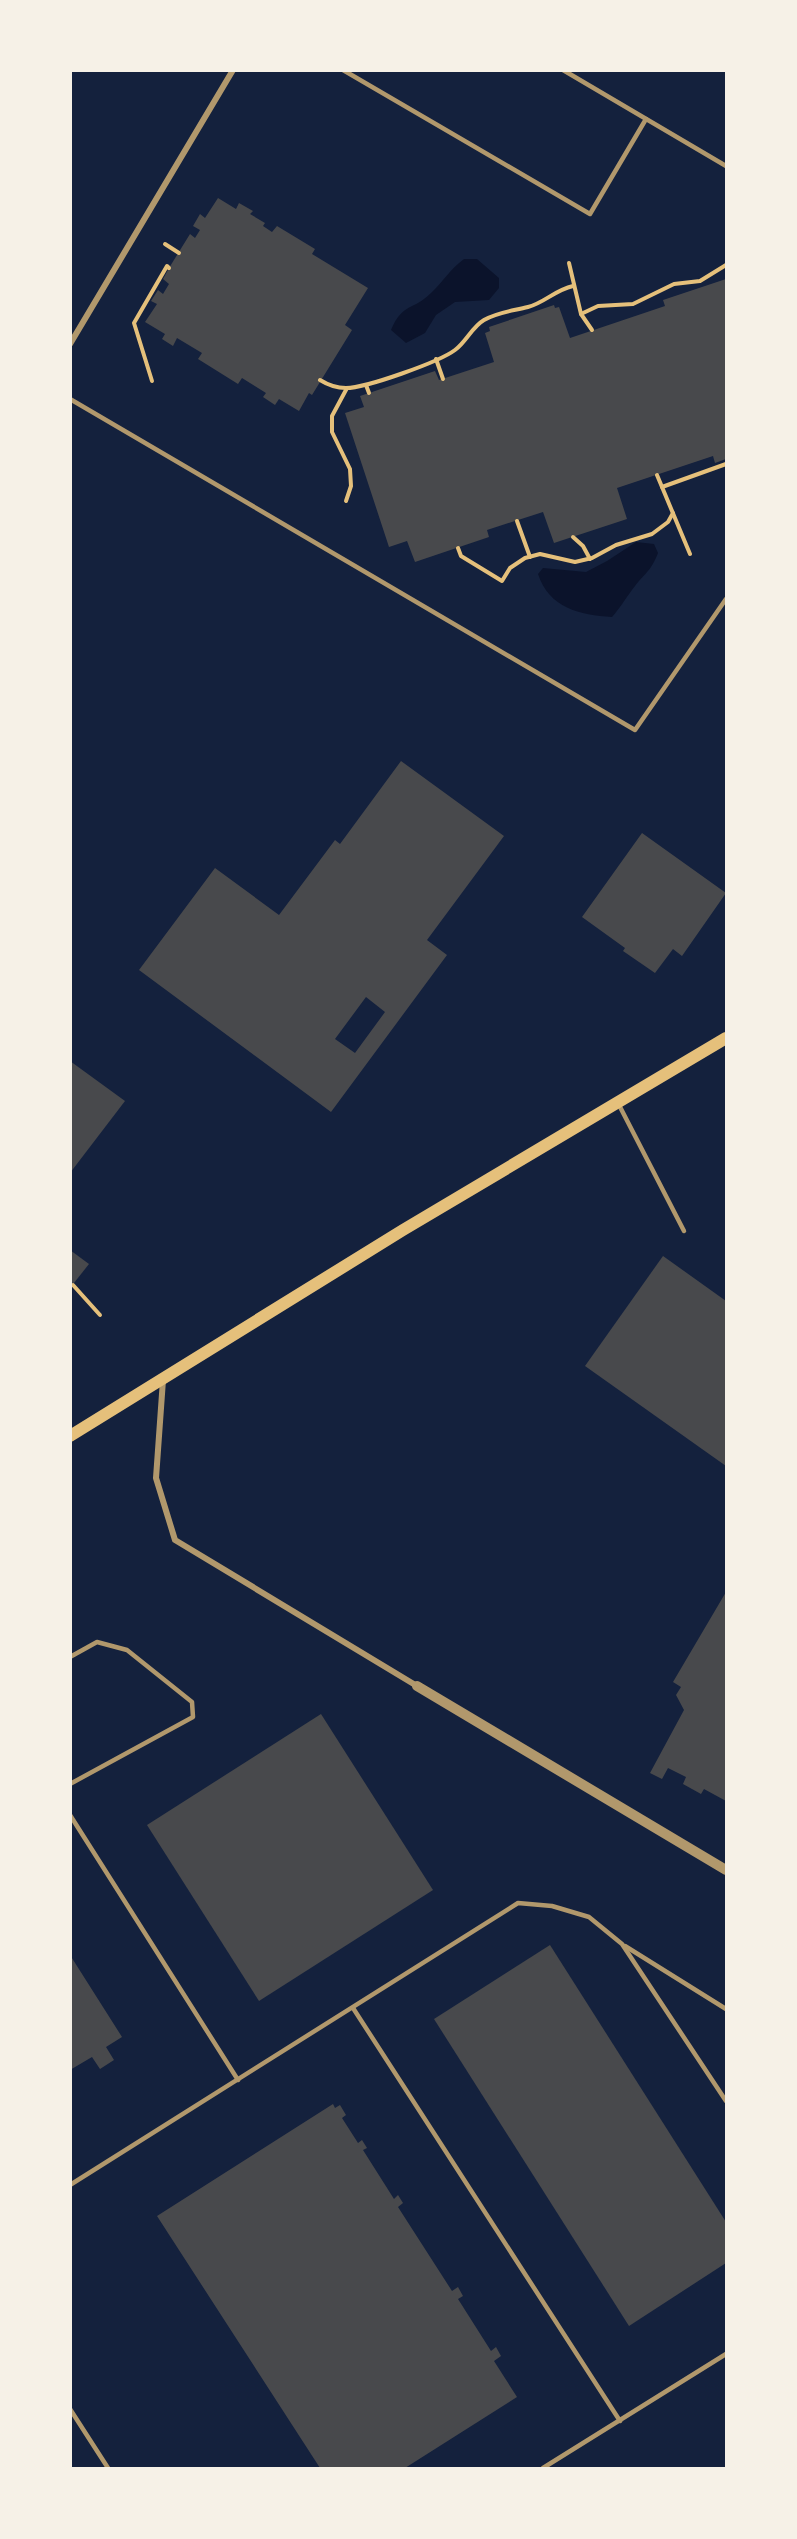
<svg xmlns="http://www.w3.org/2000/svg" width="797" height="2539" font-family="Figtree,sans-serif">
  <style>
    .water { fill: #0b132b }
    .building { fill: #48494c; fill-rule: evenodd }
    .lines { fill: none; stroke-linecap: round; stroke-linejoin: round }
    .path { stroke: #e5c07b; stroke-width: 4 }
    .service { stroke: #b1986c; stroke-width: 4.5 }
    .minor { stroke: #b1986c; stroke-width: 6 }
    .tertiary { stroke: #b1986c; stroke-width: 10 }
    .secondary { stroke: #e5c07b; stroke-width: 12 }
  </style>
  <rect width="100%" height="100%" fill="#14213d"/>
  <g class="water">
    <path d="M464,259H477L499,278V288L489,300L455,302L436,315L425,333L406,343L391,330C403,302 413,311 431,293C443,282 450,269 464,259Z"/>
    <path d="M636,542L654,544L658,553C651,571 646,572 635,586C627,596 621,607 612,617C580,615 549,608 538,574L543,568L586,572L607,561Z"/>
  </g>
  <g class="building">
    <path d="M218,198L236,209L239,203L253,211L250,214L265,223L263,226L272,232L277,226L315,249L312,254L368,288L345,325L352,330L312,395L309,393L299,411L279,399L275,405L263,397L266,393L242,378L238,384L198,359L202,353L177,338L173,346L162,339L165,334L145,322L157,304L151,301L158,290L163,294L169,284L163,279L169,268L190,234L195,238L200,230L193,226L200,214L205,218Z"/>
    <path d="M726,279V459L715,463L713,456L617,488L627,519L554,543L543,512L487,530L489,537L415,562L407,541L389,547L345,413L364,407L360,396L435,371L439,380L494,362L485,333L490,331L489,327L554,305L555,308L559,307L570,338L665,306L663,300Z"/>
    <path d="M401,761L504,836L427,940L447,955L331,1112L139,970L215,868L279,915L335,840L340,844ZM366,997L385,1012L355,1053L335,1039Z"/>
    <path d="M642,833L726,893L682,956L673,949L655,973L623,951L625,948L582,917Z"/>
    <path d="M70,1061L125,1101L70,1173Z"/>
    <path d="M70,1250L89,1264L70,1288Z"/>
    <path d="M663,1256L726,1301V1466L585,1366Z"/>
    <path d="M726,1592V1801L704,1789L701,1794L683,1784L686,1777L668,1768L662,1779L650,1773L684,1710L676,1695L681,1687L673,1682Z"/>
    <path d="M321,1714L433,1890L259,2001L147,1825Z"/>
    <path d="M550,1945L726,2222V2263L629,2326L434,2019Z"/>
    <path d="M70,1955L122,2037L106,2047L114,2060L100,2069L92,2057L70,2070Z"/>
    <path d="M333,2104L335,2108L340,2105L346,2115L342,2118L358,2143L362,2140L367,2148L363,2150L394,2199L398,2195L403,2203L398,2207L452,2291L458,2287L463,2296L458,2299L491,2351L496,2347L501,2356L494,2361L517,2397L405,2468H320L157,2216Z"/>
  </g>
  <g class="lines">
    <g class="path">
      <path d="M165,244L179,253"/>
      <path d="M569,263L581,314L592,330"/>
      <path d="M581,314L598,306L633,304L674,284L700,281L726,265"/>
      <path d="M436,359L443,379"/>
      <path d="M320,380C328,385 337,388 346,388C366,388 439,362 455,350C466,342 472,327 484,320C498,312 512,311 528,307C544,303 555,290 573,286"/>
      <path d="M152,381L134,323L167,266L169,268"/>
      <path d="M366,385L369,393"/>
      <path d="M657,475L690,554"/>
      <path d="M662,487L726,464"/>
      <path d="M346,501L351,486L350,469L332,432V416L347,388"/>
      <path d="M517,521L530,557"/>
      <path d="M573,537L583,546L590,559"/>
      <path d="M458,548L461,556L502,581L510,568L525,558L540,554L575,562L592,558L616,545L652,534L668,522L673,513"/>
      <path d="M73,1285L100,1315"/>
    </g>
    <g class="service">
      <path d="M343,70L590,214L646,119"/>
      <path d="M563,70L726,166"/>
      <path d="M70,399L635,730L726,599"/>
      <path d="M618,1103L684,1231"/>
      <path d="M70,1657L97,1642L127,1650L192,1702L193,1717L70,1784"/>
      <path d="M70,1815L238,2080"/>
      <path d="M625,1946L726,2009"/>
      <path d="M353,2008L620,2421"/>
      <path d="M70,2185L518,1903L552,1906L589,1917L622,1944L726,2101"/>
      <path d="M70,2409L108,2468"/>
      <path d="M543,2468L726,2354"/>
    </g>
    <g class="minor">
      <path d="M70,344L233,70"/>
      <path d="M163,1380L156,1478L175,1540L417,1686"/>
    </g>
    <path class="tertiary" d="M417,1686L726,1870"/>
    <path class="secondary" d="M70,1436L403,1230L726,1038"/>
  </g>
  <rect width="797" height="2539" fill="none" stroke="#f6f1e7" stroke-width="144"/>
</svg>
